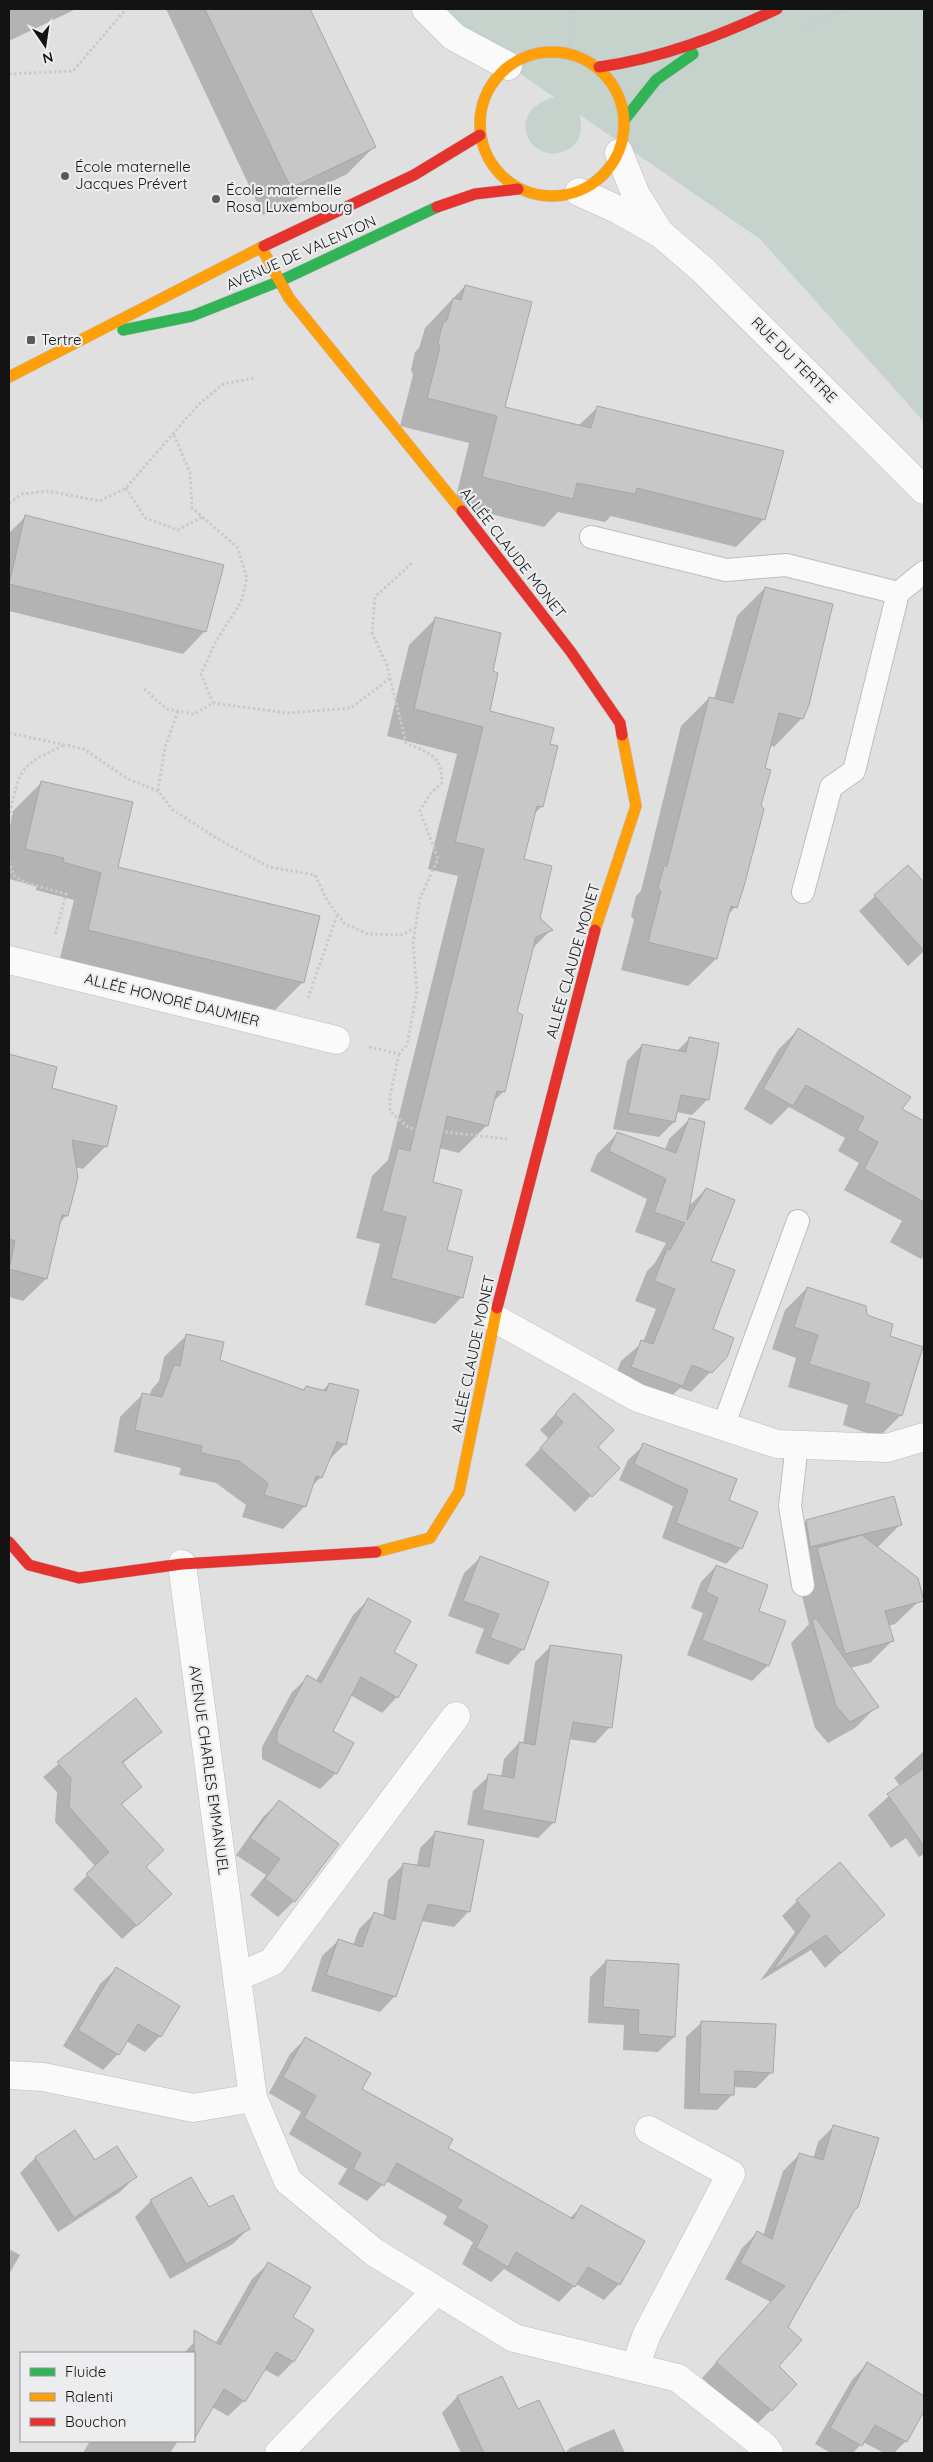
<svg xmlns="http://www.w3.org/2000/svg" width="933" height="2462" font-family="Quicksand,sans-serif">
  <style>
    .green { fill: #c6d3cc }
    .shadow { fill: #0003 }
    .building { fill: #c7c7c7; stroke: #a6a6a7 }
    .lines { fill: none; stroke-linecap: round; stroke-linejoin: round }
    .lane-casing { stroke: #bdbdbd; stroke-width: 24 }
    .street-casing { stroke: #bdbdbd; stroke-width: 29 }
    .fast-casing { stroke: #bdbdbd; stroke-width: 12 }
    .slow-casing { stroke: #bdbdbd; stroke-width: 12 }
    .jam-casing { stroke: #bdbdbd; stroke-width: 12 }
    .path { stroke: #c9caca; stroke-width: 3; stroke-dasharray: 2.5 2.5; stroke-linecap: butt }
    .lane { stroke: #fafafa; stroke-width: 22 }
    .street { stroke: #fafafa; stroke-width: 28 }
    .fast { stroke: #30b455; stroke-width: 11 }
    .slow { stroke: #ff9f0a; stroke-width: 11 }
    .jam { stroke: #e5322d; stroke-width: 11 }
    .poi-dot { fill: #5b5b5c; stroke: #ecedef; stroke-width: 2 }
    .labels { text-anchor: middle; stroke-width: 4.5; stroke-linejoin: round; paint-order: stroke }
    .poi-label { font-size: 15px; fill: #131314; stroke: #ecedef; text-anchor: start }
    .street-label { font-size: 15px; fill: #131314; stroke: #ecedef }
  </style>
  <rect width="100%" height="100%" fill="#e0e0e1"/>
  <path class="green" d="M426,9H924V422L760,239L580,115C582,128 582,141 569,149C534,170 499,114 554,97Z"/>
  <g class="shadow">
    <path d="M9,9H76L9,41Z"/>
    <path d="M166,9H308L375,146L347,174L263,215Z"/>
    <path d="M465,286L503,408L578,426L598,407L764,519L736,547L611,516L605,522L558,512L544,527L454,505L469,443L400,426L413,375L411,370L415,352L419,348L425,328Z"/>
    <path d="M25,517L205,631L183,654L9,611V533Z"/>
    <path d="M765,588L802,718L774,747L769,745L763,768L760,806L735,907L728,915L716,959L688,986L621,970L634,920L631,916L636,896L641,891L681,726L709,698L714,699L737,616Z"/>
    <path d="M436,618L492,672L488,712L549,745L542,806L534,814L523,860L539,918L551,930L532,949L516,1013L503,1092L493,1102L486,1126L459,1153L439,1148L432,1183L445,1251L462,1297L435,1324L365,1305L380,1244L356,1238L372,1176L388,1160L458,876L428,869L457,754L387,736L409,645Z"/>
    <path d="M41,783L117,868L303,982L275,1010L60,958L74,900L36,890V886L9,879V831L13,811Z"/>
    <path d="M908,866L924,884V951L908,966L859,911Z"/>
    <path d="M799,1029L901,1110L924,1123V1256L921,1259L890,1242L902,1221L844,1190L859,1163L838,1151L845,1138L789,1107L771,1125L744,1109L778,1050Z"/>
    <path d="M690,1038L708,1099L692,1115L676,1112L674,1122L659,1137L613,1129L627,1061L642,1045L677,1051Z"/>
    <path d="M12,1057L50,1089L106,1146L83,1169L75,1167L67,1215L59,1223L46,1279L23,1301L9,1297V1060Z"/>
    <path d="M690,1119L688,1207L706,1189L711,1330L726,1356L691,1392L680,1388L662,1405L611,1387L621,1361L643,1342L656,1309L635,1301L647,1271L655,1263L666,1243L635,1232L647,1199L590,1171L597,1154L617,1134L665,1150L669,1139Z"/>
    <path d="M807,1288L866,1316L888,1337L901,1415L879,1437L843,1425L848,1405L788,1387L796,1358L772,1349L785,1310Z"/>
    <path d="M187,1335L218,1360L303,1390L306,1387L322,1391L329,1384L345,1444L327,1462L321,1477L311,1487L305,1506L283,1529L242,1517L246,1505L216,1483L179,1475L181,1468L114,1452L120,1417L142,1395L149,1396L152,1389L159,1381L164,1357Z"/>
    <path d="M559,1410L618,1468L575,1512L525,1465L549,1439L540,1430Z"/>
    <path d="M644,1445L727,1501L741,1548L726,1564L662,1538L673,1506L619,1480L628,1460Z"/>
    <path d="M806,1521L900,1525L877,1548L918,1602L895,1624L888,1626L892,1641L870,1663L850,1668L877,1706L855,1728L828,1743L815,1728L791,1643L809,1624L796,1572L803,1565L788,1568L784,1543Z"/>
    <path d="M480,1558L523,1649L508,1665L475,1653L484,1629L448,1616L464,1573Z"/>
    <path d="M716,1566L768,1665L752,1681L687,1655L703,1613L691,1608L701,1582Z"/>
    <path d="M368,1600L392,1652L397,1697L382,1713L350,1695L331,1732L336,1773L320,1789L262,1759V1747L292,1692L308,1677L316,1681L353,1615Z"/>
    <path d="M550,1647L610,1727L595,1743L568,1739L554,1822L538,1838L467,1825L473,1791L489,1776L501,1777L504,1759L519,1743L523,1744L535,1662Z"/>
    <path d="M135,1700L160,1732L122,1764L140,1787L121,1805L144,1867L156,1908L122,1939L73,1889L96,1867L55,1822L57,1792L43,1777Z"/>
    <path d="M924,1751V1854L919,1857L906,1838L891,1848L868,1815L900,1786L894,1778Z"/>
    <path d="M279,1802L337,1844L294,1901L278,1917L250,1895L266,1875L236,1855L263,1817Z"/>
    <path d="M436,1832L469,1911L454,1927L421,1921L395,1996L380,2012L311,1991L322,1956L338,1941L353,1945L359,1929L374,1914L383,1917L388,1880L404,1864L417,1866L420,1848Z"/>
    <path d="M797,1901L883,1915L825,1968L811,1950L760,1981L795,1932L782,1916Z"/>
    <path d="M606,1961L674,2037L658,2052L623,2050L624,2025L588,2023L590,1977Z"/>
    <path d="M116,1969L160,2036L145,2052L126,2041L118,2054L103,2070L63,2046L100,1984Z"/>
    <path d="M702,2022L772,2072L756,2088L733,2087V2094L717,2110L684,2109L686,2037Z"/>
    <path d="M305,2039L361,2089L446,2148L569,2219L581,2207L619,2284L604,2300L576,2284L559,2302L504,2269L491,2282L462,2264L473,2242L443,2224L447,2216L386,2181L367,2201L338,2184L347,2169L289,2134L301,2112L269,2093L290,2054Z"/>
    <path d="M834,2126L852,2212L787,2328L777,2366L771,2410L755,2426L702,2378L771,2302L725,2279L742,2248L757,2233L763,2236L783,2171L799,2155L813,2159L818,2142Z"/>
    <path d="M74,2132L94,2162L135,2177L120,2192L58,2232L20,2173L35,2158Z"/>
    <path d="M151,2201L208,2209L249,2228L233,2244L170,2279L135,2217Z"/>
    <path d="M9,2249L20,2255L9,2274Z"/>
    <path d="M268,2264L291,2318L312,2331L293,2362L278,2377L264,2369L244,2401L228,2416L212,2407L204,2421L194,2431V2353H184L201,2335L215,2344L252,2279Z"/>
    <path d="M867,2364L924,2398V2409L906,2441L894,2453H884L863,2442L853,2453H831L815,2444L852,2380Z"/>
    <path d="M502,2378L538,2449L529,2453H461L442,2413L457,2397Z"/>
    <path d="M614,2429L625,2453H565L570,2448Z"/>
    <path d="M90,2441H178L170,2453H83Z"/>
  </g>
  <g class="building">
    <path d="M205,9H310L376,147L291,188Z"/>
    <path d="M465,285L532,302L505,407L591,428L597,406L784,451L765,520L637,488L635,494L577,483L573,499L482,477L497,416L427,398L440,347L438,342L443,323L447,320L453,298L461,300Z"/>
    <path d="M25,515L224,565L206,632L9,584Z"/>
    <path d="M765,587L833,604L809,705L803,719L779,713L765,768L771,770L761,805L764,809L745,883L737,908L731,906L717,959L648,942L661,891L658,888L664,866H667L709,697L733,703Z"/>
    <path d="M435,617L501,633L493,671L498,673L490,711L554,728L550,744L558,746L543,807L537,806L524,859L552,866L540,918L553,930L536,937L517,1012L523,1015L505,1092L497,1091L488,1126L447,1116L433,1182L462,1190L447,1250L473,1257L463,1298L391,1278L406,1217L382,1211L398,1148L410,1151L484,849L455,842L483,727L414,709Z"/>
    <path d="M41,781L133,802L118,867L320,916L304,983L88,930L101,873L63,862L64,858L25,849Z"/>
    <path d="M908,865L924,882V951L874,895Z"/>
    <path d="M798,1028L911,1097L902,1109L924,1121V1202L864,1169L878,1142L857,1130L864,1117L806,1085L793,1106L763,1089Z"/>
    <path d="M689,1037L719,1043L709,1100L681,1095L675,1122L628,1113L642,1044L686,1052Z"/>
    <path d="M9,1054L57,1067L52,1088L117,1106L107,1147L72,1140L78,1177L68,1216L62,1215L47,1279L9,1269L15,1241L9,1239Z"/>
    <path d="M689,1118L705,1122L687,1220L706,1188L735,1200L711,1261L735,1270L713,1329L734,1338L727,1357L712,1373L692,1365L683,1386L631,1367L641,1340L653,1344L675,1289L654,1281L667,1249L670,1250L685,1223L654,1212L666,1179L609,1151L617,1132L676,1153Z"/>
    <path d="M807,1287L866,1306L867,1315L893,1324L890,1336L923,1347L902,1416L864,1403L870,1383L809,1364L818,1335L794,1327Z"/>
    <path d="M186,1334L224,1342L220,1360L304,1390L306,1386L326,1391L329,1383L359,1390L346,1445L337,1442L322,1478L316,1476L306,1507L264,1495L268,1483L239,1461L201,1453L202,1446L135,1430L142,1393L162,1397L174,1365L180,1366Z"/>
    <path d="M574,1393L614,1430L598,1447L620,1468L592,1497L540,1448L563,1422L555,1414Z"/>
    <path d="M643,1443L737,1479L729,1500L758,1512L742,1549L676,1523L688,1490L634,1464Z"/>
    <path d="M894,1496L902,1525L810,1547L806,1520Z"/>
    <path d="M862,1535L918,1578L924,1601L885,1611L894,1641L845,1654L817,1548Z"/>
    <path d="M480,1556L549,1582L524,1650L490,1638L499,1614L463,1601Z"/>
    <path d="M716,1565L768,1585L759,1611L786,1621L769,1666L702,1640L718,1598L706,1592Z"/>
    <path d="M368,1598L411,1621L394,1652L417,1665L398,1698L361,1677L333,1731L354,1743L337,1774L277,1743V1731L307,1675L321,1683Z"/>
    <path d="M816,1618L879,1707L850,1722L836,1706L812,1620Z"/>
    <path d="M550,1645L622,1655L612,1728L573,1722L555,1823L482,1810L488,1774L514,1778L519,1742L535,1745Z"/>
    <path d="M136,1698L162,1732L122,1762L142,1787L121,1804L164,1850L146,1867L172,1894L137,1926L86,1874L109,1852L69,1807L71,1778L57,1762Z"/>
    <path d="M924,1768V1846L887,1794Z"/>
    <path d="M279,1800L339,1844L295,1902L265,1879L280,1859L250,1838Z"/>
    <path d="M435,1831L484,1840L470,1912L428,1904L396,1997L326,1975L338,1939L362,1947L374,1912L395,1920L403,1863L429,1867Z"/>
    <path d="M840,1862L885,1915L841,1953L826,1935L773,1970L810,1916L796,1900Z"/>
    <path d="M606,1960L679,1964L675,2037L638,2034L639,2010L603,2007Z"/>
    <path d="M116,1967L180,2006L161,2037L138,2024L119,2055L78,2030Z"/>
    <path d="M701,2021L776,2024L773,2073L735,2071L734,2095L699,2094Z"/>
    <path d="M305,2037L371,2073L362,2089L453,2139L448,2148L573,2219L581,2205L645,2241L620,2285L588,2267L575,2287L516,2252L508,2267L476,2248L488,2226L457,2208L462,2200L397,2163L384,2186L353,2169L361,2153L304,2118L316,2096L283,2077Z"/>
    <path d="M833,2125L879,2138L858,2207L854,2211L788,2327L802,2340L779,2366L797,2384L772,2411L716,2362L785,2286L740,2263L757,2231L772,2239L799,2153L823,2160Z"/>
    <path d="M75,2130L95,2160L117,2146L137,2177L74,2218L35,2157Z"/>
    <path d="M191,2177L209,2207L233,2195L250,2229L186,2264L150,2200Z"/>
    <path d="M268,2262L311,2287L293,2317L314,2330L294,2362L276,2352L245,2402L224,2389L194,2439V2330L220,2345Z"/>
    <path d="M867,2362L924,2396V2411L907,2442L875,2425L862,2446L830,2428Z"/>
    <path d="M502,2376L518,2409L539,2400L565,2453H484L457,2396Z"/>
  </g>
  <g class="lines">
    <defs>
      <g id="lane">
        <path d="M591,537L726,570L786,565L898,593"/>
        <path d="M803,892L831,787L854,771L898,593L924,572"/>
        <path d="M723,1427L798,1221"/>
        <path d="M797,1444L790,1506L803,1585"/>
      </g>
      <g id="street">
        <path d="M426,9L454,37L508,66"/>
        <path d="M619,153L636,195L658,230"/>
        <path d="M579,192L619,210L661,234L703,270L924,490"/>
        <path d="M9,960L336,1040"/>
        <path d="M494,1318L638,1398L777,1444L887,1448L924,1437"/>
        <path d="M182,1564L253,2098L288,2181L374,2252L514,2338L678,2378L764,2446L769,2453"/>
        <path d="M237,1977L272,1962L456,1716"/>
        <path d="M9,2075L43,2077L193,2108L253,2098"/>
        <path d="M635,2367L647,2334L731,2174L649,2130"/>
        <path d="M279,2453L436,2291"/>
      </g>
      <g id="fast">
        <path d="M625,119L656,80L693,54"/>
        <path d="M123,330L192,316L280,281L437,207"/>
      </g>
      <g id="slow">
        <circle cx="552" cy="124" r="72"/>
        <path d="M261,247L289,298L462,511"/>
        <path d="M9,377L264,246"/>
        <path d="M595,930L636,806L622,735"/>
        <path d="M376,1552L430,1538L459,1492L497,1308"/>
      </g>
      <g id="jam">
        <path d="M599,67C663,58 719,36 777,9"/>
        <path d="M437,207L475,194L518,189"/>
        <path d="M264,246L414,175L480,135"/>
        <path d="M462,511L571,652L620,723L622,735"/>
        <path d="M497,1308L595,930"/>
        <path d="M9,1542L29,1565L79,1578L182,1564L376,1552"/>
      </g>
    </defs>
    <use href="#lane" class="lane-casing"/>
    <use href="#street" class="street-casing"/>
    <use href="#fast" class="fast-casing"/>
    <use href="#slow" class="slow-casing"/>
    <use href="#jam" class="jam-casing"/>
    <g class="path">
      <path d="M805,28L845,9"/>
      <path d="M570,48L571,9"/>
      <path d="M9,74L73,71L126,9"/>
      <path d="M174,435L190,473L192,508L237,547L247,578L241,602L215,643L201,674L213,703"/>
      <path d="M126,488L145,518L178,530L202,517"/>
      <path d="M9,503L22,494L47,491L100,501L126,488L199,404L223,384L254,378"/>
      <path d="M144,689L167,709L194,714L213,703L287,713L351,708L390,678"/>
      <path d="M9,733L84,749L128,779L158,791L173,810L218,839L269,867L315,875L328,902L345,924L368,934L401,935L415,928"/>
      <path d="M158,791L165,747L178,711"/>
      <path d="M9,818C20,769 17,766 65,745"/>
      <path d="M9,861L13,875L26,883L66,894L55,936"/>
      <path d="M308,998L337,915"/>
      <path d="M369,1047L399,1054L407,1045L417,991L413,943L420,898L438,859L420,811L430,794L442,783C442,755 429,753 406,743L387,665L372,633L375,597L412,563"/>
      <path d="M399,1054L390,1096V1111L409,1128L507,1139"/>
    </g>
    <use href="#lane" class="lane"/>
    <use href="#street" class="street"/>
    <use href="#fast" class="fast"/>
    <use href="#slow" class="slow"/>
    <use href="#jam" class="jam"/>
  </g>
  <g class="poi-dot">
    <circle cx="65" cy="176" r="5"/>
    <circle cx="216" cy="199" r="5"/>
    <rect x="26" y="335" width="10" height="10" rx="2.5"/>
  </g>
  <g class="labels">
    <g class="poi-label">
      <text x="75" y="172">École maternelle<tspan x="75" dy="17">Jacques Prévert</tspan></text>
      <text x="226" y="195">École maternelle<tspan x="226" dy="17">Rosa Luxembourg</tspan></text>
      <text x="41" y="345">Tertre</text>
    </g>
    <g class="street-label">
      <text transform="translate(301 253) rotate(-24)" y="5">AVENUE DE VALENTON</text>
      <text transform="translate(794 360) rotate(45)" y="5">RUE DU TERTRE</text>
      <text transform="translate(513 553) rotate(52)" y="5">ALLÉE CLAUDE MONET</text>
      <text transform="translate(573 961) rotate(-74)" y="5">ALLÉE CLAUDE MONET</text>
      <text transform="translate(172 1000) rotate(14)" y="5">ALLÉE HONORÉ DAUMIER</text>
      <text transform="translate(473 1354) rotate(-78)" y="5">ALLÉE CLAUDE MONET</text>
      <text transform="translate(209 1770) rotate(82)" y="5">AVENUE CHARLES EMMANUEL</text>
    </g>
  </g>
  <rect width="933" height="2462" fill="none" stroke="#131314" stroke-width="20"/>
  <rect x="20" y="2352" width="175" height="90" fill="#ecedef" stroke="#959697"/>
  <rect x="30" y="2368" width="25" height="8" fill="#30b455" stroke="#959697"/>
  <text x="65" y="2377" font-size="15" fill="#131314">Fluide</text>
  <rect x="30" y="2393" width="25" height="8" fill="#ff9f0a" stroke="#959697"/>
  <text x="65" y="2402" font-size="15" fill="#131314">Ralenti</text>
  <rect x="30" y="2418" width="25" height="8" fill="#e5322d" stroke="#959697"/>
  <text x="65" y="2427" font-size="15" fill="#131314">Bouchon</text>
  <g transform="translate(45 45) rotate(167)" stroke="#ecedef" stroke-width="4" paint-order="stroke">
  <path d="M0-4L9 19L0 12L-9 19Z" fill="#131314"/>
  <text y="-8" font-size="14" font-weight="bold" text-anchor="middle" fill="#131314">N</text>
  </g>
</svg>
